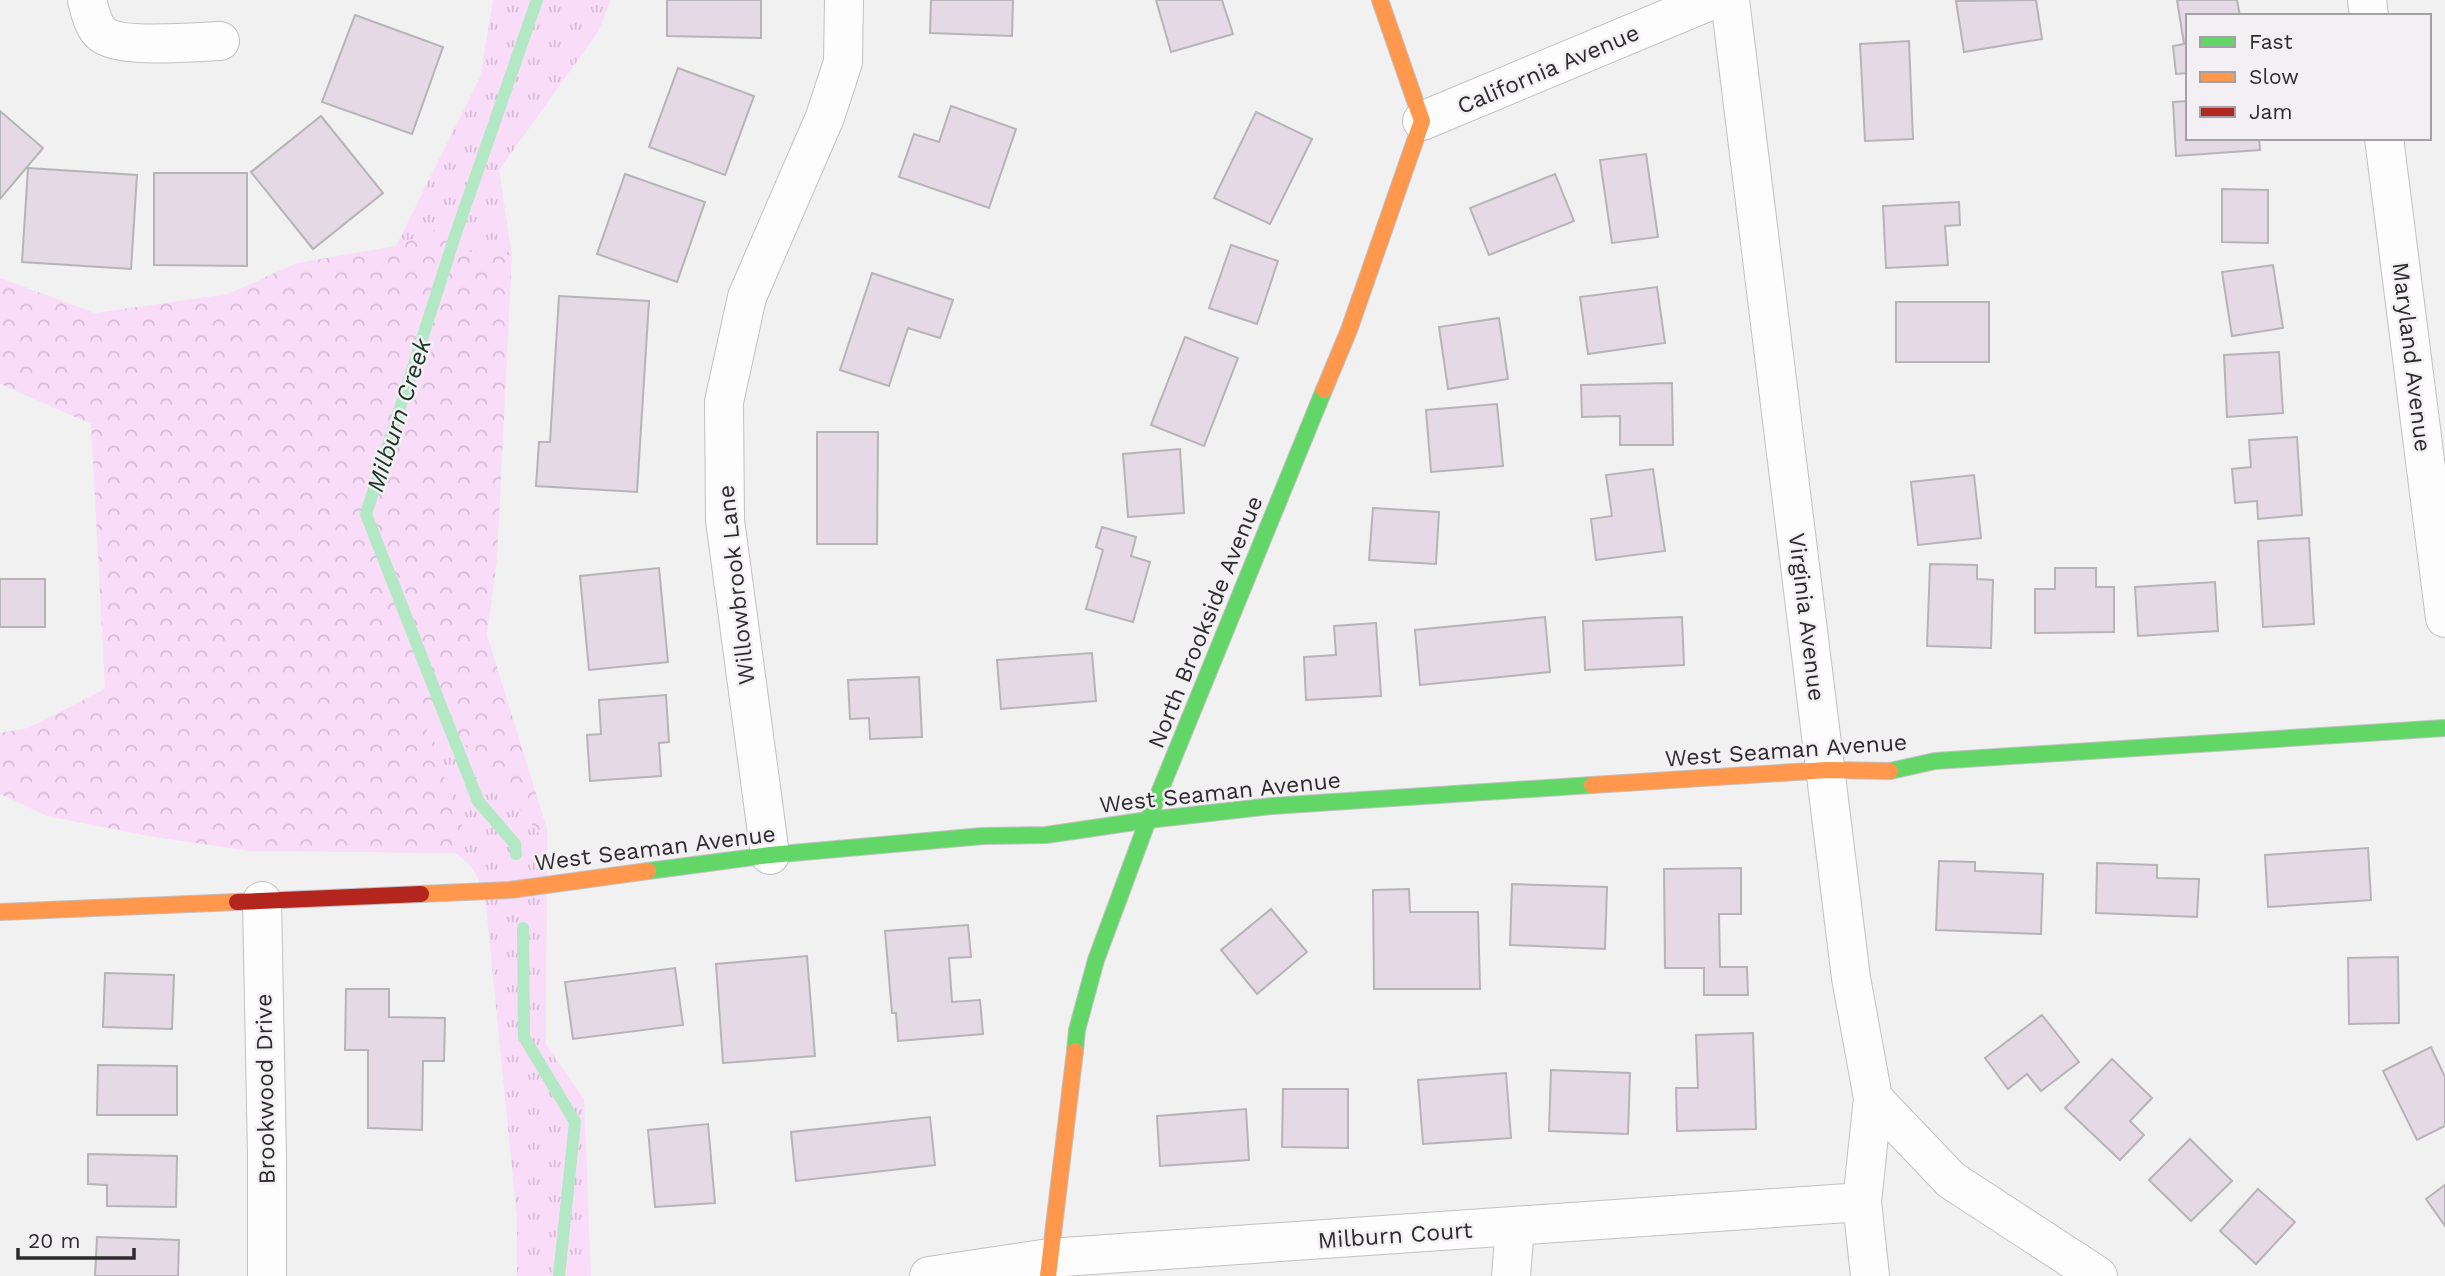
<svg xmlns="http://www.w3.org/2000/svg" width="2445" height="1276" font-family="'Work Sans',sans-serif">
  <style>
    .grass { fill: url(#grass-tufts) }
    .forest { fill: url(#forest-crowns) }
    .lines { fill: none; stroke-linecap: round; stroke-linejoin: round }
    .stream { stroke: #b3e8c4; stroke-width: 12 }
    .building { fill: #e5d9e5; stroke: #b6b4b6; stroke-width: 2 }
    .street-casing { stroke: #c2c1c2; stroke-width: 40 }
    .fast-casing { stroke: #c2c1c2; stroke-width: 18 }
    .slow-casing { stroke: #c2c1c2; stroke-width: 18 }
    .jam-casing { stroke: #c2c1c2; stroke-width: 18 }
    .street { stroke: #fdfdfd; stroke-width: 38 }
    .fast { stroke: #63d668; stroke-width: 16 }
    .slow { stroke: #ff974d; stroke-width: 16 }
    .jam { stroke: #b3261e; stroke-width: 16 }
    .labels { text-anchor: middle; stroke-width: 5; stroke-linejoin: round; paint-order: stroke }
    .street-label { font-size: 23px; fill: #2d2b2d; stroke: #f3f0f3 }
    .water-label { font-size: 24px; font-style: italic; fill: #153622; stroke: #f3f0f3 }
  </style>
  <defs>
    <pattern id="grass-tufts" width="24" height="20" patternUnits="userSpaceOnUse" patternTransform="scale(1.75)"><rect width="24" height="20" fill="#f8dcf8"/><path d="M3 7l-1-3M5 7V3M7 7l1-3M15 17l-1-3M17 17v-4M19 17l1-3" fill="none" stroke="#d5bdd5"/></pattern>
    <pattern id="forest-crowns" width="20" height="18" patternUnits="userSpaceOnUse" patternTransform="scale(1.75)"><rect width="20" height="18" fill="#f8dcf8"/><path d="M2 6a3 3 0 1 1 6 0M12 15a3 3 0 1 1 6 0" fill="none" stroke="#d5bdd5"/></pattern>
  </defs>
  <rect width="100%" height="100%" fill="#f2f1f2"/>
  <g class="grass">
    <path d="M493,0H611L598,32L499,170L512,256L470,252L444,226L396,246L480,77Z"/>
    <path d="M420,714L474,750L540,834L547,829L546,1045L584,1099L591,1276H517V1219L486,906C480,882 477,866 454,853L462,842Z"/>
  </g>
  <path class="forest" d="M444,226L470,252L512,256L497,559L487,635L547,829L540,835L474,750L421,715L464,831L462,842L454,853L249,851L148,836L47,816L0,794V733L28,728L105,689L91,424L0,384V278L95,313L228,294L297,263L396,246Z"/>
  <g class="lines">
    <g class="stream">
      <path d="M516,854L515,844L478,801L366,514L455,236L537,0"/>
      <path d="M523,928L524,1037L575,1122L559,1276"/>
    </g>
  </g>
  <g class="building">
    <path d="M667,0H761V38L667,36Z"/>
    <path d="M931,0H1013L1012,36L930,33Z"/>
    <path d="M1156,0H1222L1233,34L1171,52Z"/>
    <path d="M2036,0L2042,39L1964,52L1956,1Z"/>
    <path d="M2177,0H2237L2240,16H2188V73L2176,74L2173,46L2184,44Z"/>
    <path d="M355,15L443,47L412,134L322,102Z"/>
    <path d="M1909,41L1913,139L1865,141L1860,44Z"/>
    <path d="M678,68L754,96L725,175L649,147Z"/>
    <path d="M2188,101V138H2259L2260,150L2176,156L2173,102Z"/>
    <path d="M951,106L1016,129L989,208L899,177L914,134L939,142Z"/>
    <path d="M0,111L43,148L0,199Z"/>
    <path d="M1256,112L1312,139L1270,224L1214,198Z"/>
    <path d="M321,116L383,193L313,249L251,172Z"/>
    <path d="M1646,154L1658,237L1612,243L1600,160Z"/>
    <path d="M28,168L137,175L131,269L22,262Z"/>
    <path d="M154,173H247V266L154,265Z"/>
    <path d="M625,174L705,202L677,282L597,254Z"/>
    <path d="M1555,174L1574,221L1489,255L1470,208Z"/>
    <path d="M2222,189L2268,190V243L2222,242Z"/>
    <path d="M1959,202L1960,225L1945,226L1948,265L1886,268L1883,206Z"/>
    <path d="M1231,245L1278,261L1257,324L1209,308Z"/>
    <path d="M2273,265L2283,328L2232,336L2222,272Z"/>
    <path d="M872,273L953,300L940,338L908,328L889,386L840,370Z"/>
    <path d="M1657,287L1665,343L1588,354L1580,297Z"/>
    <path d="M559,296L649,301L637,492L536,486L539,442H550Z"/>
    <rect x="1896" y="302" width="93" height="60"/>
    <path d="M1499,318L1508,379L1448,389L1439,327Z"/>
    <path d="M1185,337L1238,358L1204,446L1151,425Z"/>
    <path d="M2279,352L2283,413L2227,417L2224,355Z"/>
    <path d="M1672,383L1673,445H1620V416L1582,417L1581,385Z"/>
    <path d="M1497,404L1503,466L1431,472L1426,410Z"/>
    <path d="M817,432H878L877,544H817Z"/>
    <path d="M2297,437L2302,515L2258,519L2257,501L2235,503L2232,469L2251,467L2249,440Z"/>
    <path d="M1180,449L1184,513L1128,517L1123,454Z"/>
    <path d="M1653,469L1665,551L1596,560L1591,519L1612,516L1606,475Z"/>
    <path d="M1974,475L1981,538L1918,545L1911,482Z"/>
    <path d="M1373,508L1439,512L1436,564L1369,560Z"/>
    <path d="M1102,527L1136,537L1131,556L1150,562L1133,622L1086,609L1103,550L1096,547Z"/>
    <path d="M2309,538L2314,624L2263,627L2258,541Z"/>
    <path d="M1930,564L1977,565V579L1993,580L1991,648L1927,646Z"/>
    <path d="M659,568L668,662L589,670L580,576Z"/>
    <path d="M2055,568H2096V587H2114V632L2035,633V589H2055Z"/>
    <rect x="0" y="579" width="45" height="48"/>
    <path d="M2215,582L2218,631L2138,636L2135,587Z"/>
    <path d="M1545,617L1550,672L1420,685L1415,630Z"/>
    <path d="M1682,617L1684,665L1585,670L1583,621Z"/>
    <path d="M1376,623L1381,696L1306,700L1304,657L1336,655L1334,626Z"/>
    <path d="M1092,653L1096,701L1001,709L997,660Z"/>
    <path d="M919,677L922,737L870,739L869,718L850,719L848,680Z"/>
    <path d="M666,695L669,742L659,743L661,776L590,781L587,735L601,734L599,700Z"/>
    <path d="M2368,848L2371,900L2268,907L2265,855Z"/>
    <path d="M1939,861L1975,862V871L2043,874L2041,934L1936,930Z"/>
    <path d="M2097,863L2157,865V878L2199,879L2197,917L2096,913Z"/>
    <path d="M1741,868V914H1719L1720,967H1747L1748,995H1704V968H1665L1664,869Z"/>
    <path d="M1512,884L1607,887L1605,949L1510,945Z"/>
    <path d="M1409,889L1410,912H1478L1480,989H1374L1373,890Z"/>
    <path d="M1271,909L1307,952L1257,994L1221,950Z"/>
    <path d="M968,925L971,957L949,958L952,1002L980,1000L983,1034L898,1041L896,1013H892L885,931Z"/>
    <path d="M807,956L815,1056L723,1063L716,964Z"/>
    <path d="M2398,957L2399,1023L2349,1024L2348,958Z"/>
    <path d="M675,968L683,1025L573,1039L565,982Z"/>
    <path d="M105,973L174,975L172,1029L103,1027Z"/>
    <path d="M346,989H389V1017L445,1018L444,1061H423L422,1130L368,1128V1050H345Z"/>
    <path d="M2042,1015L2079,1062L2041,1091L2027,1074L2008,1089L1985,1058Z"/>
    <path d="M1753,1033L1756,1129L1677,1131L1676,1088H1698L1696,1035Z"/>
    <path d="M2431,1047L2445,1077V1126L2417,1140L2383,1071Z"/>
    <path d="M2112,1059L2152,1098L2130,1121L2144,1135L2120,1160L2065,1108Z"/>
    <path d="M98,1065L177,1066V1115H97Z"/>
    <path d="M1551,1070L1630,1073L1628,1134L1549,1131Z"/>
    <path d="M1506,1073L1511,1138L1423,1144L1418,1080Z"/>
    <path d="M1283,1089H1348V1148L1282,1147Z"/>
    <path d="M1246,1109L1249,1160L1160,1166L1157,1116Z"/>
    <path d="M930,1117L935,1165L796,1181L791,1132Z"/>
    <path d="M708,1124L715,1203L655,1207L648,1130Z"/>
    <path d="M2190,1139L2232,1181L2191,1221L2149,1180Z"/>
    <path d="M88,1154L177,1156L176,1207L107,1206V1185L88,1184Z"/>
    <path d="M2445,1185V1226L2426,1199Z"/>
    <path d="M2258,1189L2295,1222L2256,1264L2220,1231Z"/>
    <path d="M97,1237L179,1240L178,1276H95Z"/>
  </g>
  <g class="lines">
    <defs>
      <g id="street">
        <path d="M87,0C90,11 93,27 102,34C120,49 194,42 220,41"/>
        <path d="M1730,0L1851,978L1873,1098L1862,1202L1870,1276"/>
        <path d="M2367,0L2369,16"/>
        <path d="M1422,121L1712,0"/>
        <path d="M2384,138L2445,618"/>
        <path d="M770,855L725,520L724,402L747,297L825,117L843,62L844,0"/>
        <path d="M262,901L267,1156V1276"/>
        <path d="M1873,1098L1951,1180L2098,1276"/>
        <path d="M929,1276L1049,1258L1862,1202"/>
        <path d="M1511,1276L1515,1227"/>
      </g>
      <g id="fast">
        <path d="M1890,771L1935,761L2445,728"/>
        <path d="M648,871L770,855L983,836L1046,835L1148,820L1272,806L1592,785"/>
        <path d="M1075,1051L1077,1030L1096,960L1148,820L1324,390"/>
      </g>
      <g id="slow">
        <path d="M1324,390L1349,330L1422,121L1380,0"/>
        <path d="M1592,785L1827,770L1890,771"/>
        <path d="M421,894L510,890L648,871"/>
        <path d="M0,912L237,902"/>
        <path d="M1048,1276L1075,1051"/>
      </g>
      <path id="jam" d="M237,902L421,894"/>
    </defs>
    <use href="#street" class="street-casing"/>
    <use href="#fast" class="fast-casing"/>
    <use href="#slow" class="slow-casing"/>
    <use href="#jam" class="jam-casing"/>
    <use href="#street" class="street"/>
    <use href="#fast" class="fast"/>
    <use href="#slow" class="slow"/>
    <use href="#jam" class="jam"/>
  </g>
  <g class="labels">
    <g class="street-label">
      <text transform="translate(1548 69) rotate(-23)" y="8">California Avenue</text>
      <text transform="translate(2412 357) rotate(83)" y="8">Maryland Avenue</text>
      <text transform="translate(736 585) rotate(-96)" y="8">Willowbrook Lane</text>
      <text transform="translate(1807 617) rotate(83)" y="8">Virginia Avenue</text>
      <text transform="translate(1205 622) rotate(-68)" y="8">North Brookside Avenue</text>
      <text transform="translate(1786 750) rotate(-4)" y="8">West Seaman Avenue</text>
      <text transform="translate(1220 792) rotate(-6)" y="8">West Seaman Avenue</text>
      <text transform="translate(655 848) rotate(-7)" y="8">West Seaman Avenue</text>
      <text transform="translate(265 1089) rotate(-91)" y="8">Brookwood Drive</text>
      <text transform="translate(1395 1235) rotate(-4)" y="8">Milburn Court</text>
    </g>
    <g class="water-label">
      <text transform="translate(399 415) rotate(-72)" y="8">Milburn Creek</text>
    </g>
  </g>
  <rect x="2186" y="14" width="245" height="126" fill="#f3f0f3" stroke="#a4a1a4" stroke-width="2"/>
  <rect x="2200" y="37" width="35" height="10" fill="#63d668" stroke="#a4a1a4" stroke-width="2"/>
  <text x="2249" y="49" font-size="21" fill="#2d2b2d">Fast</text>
  <rect x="2200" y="72" width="35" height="10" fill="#ff974d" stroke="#a4a1a4" stroke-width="2"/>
  <text x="2249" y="84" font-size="21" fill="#2d2b2d">Slow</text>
  <rect x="2200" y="107" width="35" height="10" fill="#b3261e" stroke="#a4a1a4" stroke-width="2"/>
  <text x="2249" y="119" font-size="21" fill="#2d2b2d">Jam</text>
  <path d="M18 1248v10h116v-10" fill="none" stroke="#2d2b2d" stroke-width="3.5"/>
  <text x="28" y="1248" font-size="21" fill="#2d2b2d" stroke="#f3f0f3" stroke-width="5" paint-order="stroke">20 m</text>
</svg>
